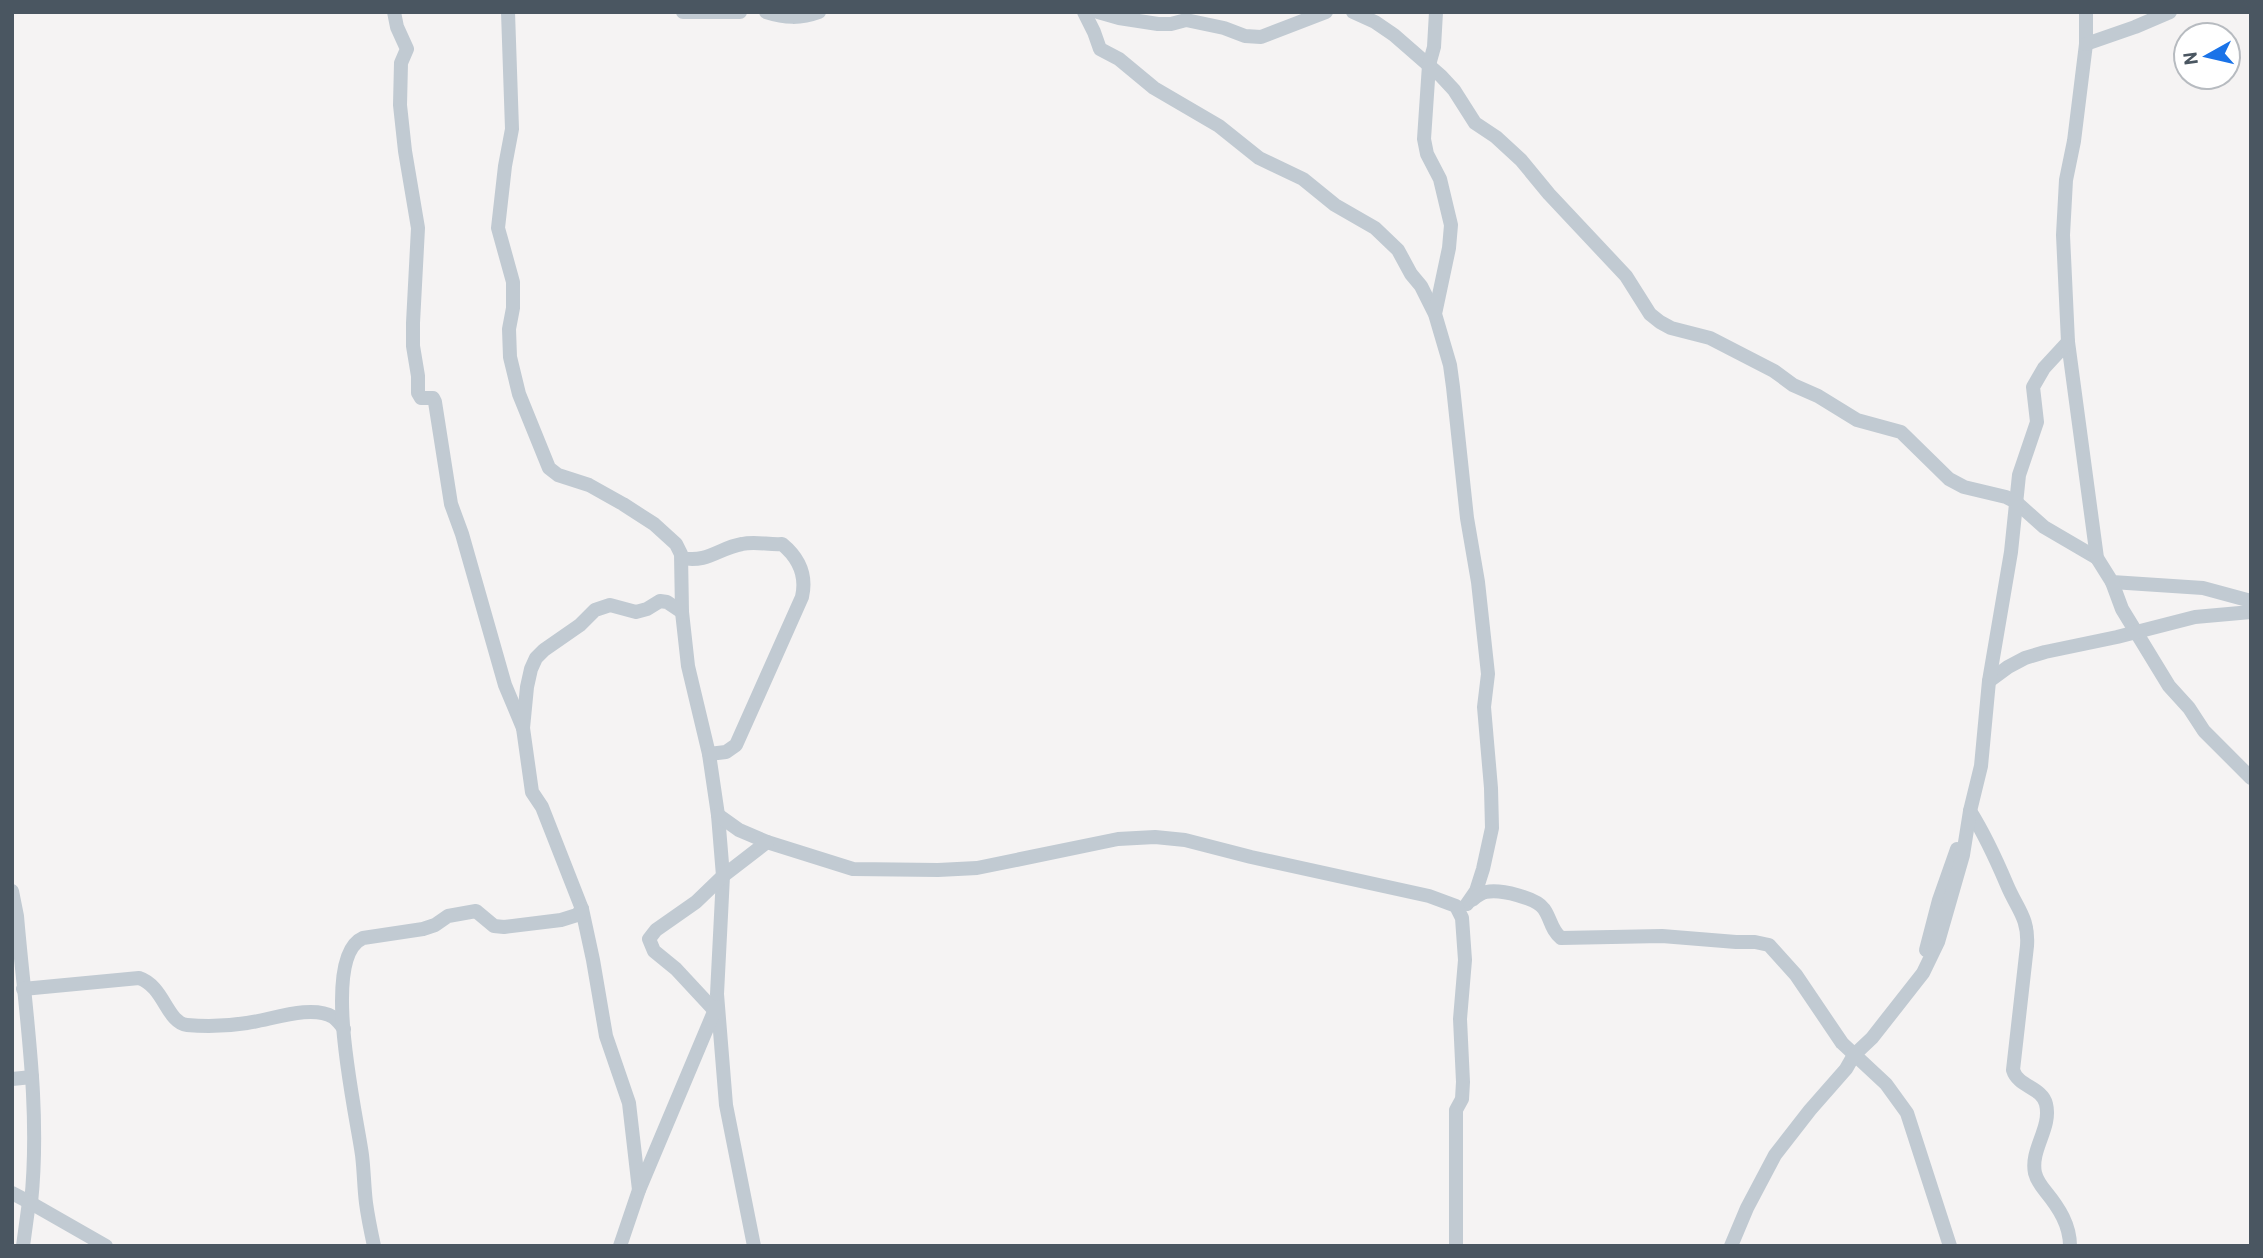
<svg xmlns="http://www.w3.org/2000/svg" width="2263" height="1258" font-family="Barlow,sans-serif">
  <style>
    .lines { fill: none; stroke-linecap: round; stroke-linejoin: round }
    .minor { stroke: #c1cad2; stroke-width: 14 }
  </style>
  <rect width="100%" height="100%" fill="#f5f3f3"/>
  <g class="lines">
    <g class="minor">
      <path d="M394,12L397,27L407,49L401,63L400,105L405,151L418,228L413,323V346L418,376V393L421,398H433L435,402L451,504L462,534L505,685L523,728"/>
      <path d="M508,12L512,129L505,166L498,228L513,282V308L509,329L510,357L519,394L549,468L558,475L589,485L623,504L654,524L676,544L681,554L682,612L688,666L709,754L718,815L723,876L717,994L726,1105L754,1246"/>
      <path d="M683,12H740"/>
      <path d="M766,12C785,18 800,19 819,12"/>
      <path d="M1084,12L1094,32L1100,49L1119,59L1154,88L1219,126L1259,158L1303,179L1335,205L1375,228L1398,250L1411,274L1421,286L1434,312"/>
      <path d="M1098,12L1119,18L1158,24H1171L1186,20L1224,28L1245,36L1261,37L1326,12"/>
      <path d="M1353,12L1375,22L1394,35L1441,76L1454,90L1475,123L1496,137L1521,160L1549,194L1626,276L1650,314L1660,322L1671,328L1710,338L1774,371L1793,385L1818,396L1857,420L1901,432L1949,479L1964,487L2006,497L2016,502L2044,527L2097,558"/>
      <path d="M1436,12L1434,47L1429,65L1424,139L1427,154L1440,179L1451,225L1449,248L1435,314L1450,365L1453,387L1467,518L1478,582L1488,674L1484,707L1491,788L1492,828L1483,869L1476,891L1467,904"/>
      <path d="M2086,12V44L2074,141L2066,180L2063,235L2068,342L2097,558L2112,582L2203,588L2251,601"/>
      <path d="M2086,44L2135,27L2170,12"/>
      <path d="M682,558C708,563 719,548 742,544C755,541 769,545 782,544C799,558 807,575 802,597L736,745L726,752L709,754"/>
      <path d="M2112,582L2122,609L2169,686L2189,708L2204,731L2251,778"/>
      <path d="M1989,681L2008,667L2025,658L2045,652L2117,637L2195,617L2251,612"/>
      <path d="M1970,811C1985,835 1996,859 2007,885C2017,909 2029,918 2027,946L2013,1070C2018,1087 2042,1087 2046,1104C2052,1128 2030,1149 2035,1173C2037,1181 2041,1186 2046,1192C2059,1208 2070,1225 2070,1246"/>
      <path d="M718,815L739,830L767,842L853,869L938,870L977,868L1118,839L1155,837L1185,840L1251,857L1429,896L1456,906L1462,918L1465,960L1460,1019L1463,1082L1462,1099L1456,1110V1246"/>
      <path d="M12,891L17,916C25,1011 41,1107 31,1203L29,1202L23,1246"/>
      <path d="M1472,900C1476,897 1481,893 1486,892C1501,889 1536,898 1544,909C1551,919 1551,930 1561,938L1662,936L1736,942H1755L1769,945L1796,975L1842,1043L1886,1084L1907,1113L1950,1246"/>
      <path d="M1926,950L1939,900L1957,849"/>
      <path d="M23,989L139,978C164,986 167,1023 187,1025C207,1027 228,1026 247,1023C271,1020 311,1004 333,1017C337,1020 341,1025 344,1029"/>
      <path d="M715,1011L676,969L654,951L649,939L656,930L696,902L723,876L767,842"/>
      <path d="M12,1079L32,1077"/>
      <path d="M639,1190L629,1103L606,1036L593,960L582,909L542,807L532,792L523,728L527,687L531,669L536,658L544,650L580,625L595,610L610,605L636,612L647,609L660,601L667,602L682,612"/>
      <path d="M12,1193L31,1203"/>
      <path d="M29,1202L106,1246"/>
      <path d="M374,1246C371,1232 368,1218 366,1203C364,1187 364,1171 362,1155C357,1116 319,957 363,938L423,929L435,925L448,916L476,911L494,926L504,927L561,920L577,915L582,909"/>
      <path d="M620,1246L639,1190L716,1007"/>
      <path d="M1731,1246L1747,1208L1775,1155L1810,1110L1846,1069L1854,1055L1872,1038L1923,973L1938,942L1963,855L1970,811L1981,766L1989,681L2011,552L2019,475L2037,422L2033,387L2044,368L2068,342"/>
    </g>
  </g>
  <rect width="2263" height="1258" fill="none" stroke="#4a5661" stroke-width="28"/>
  <g transform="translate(2207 56) rotate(262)"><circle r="33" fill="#ffffff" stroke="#b7bbc0" stroke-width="2"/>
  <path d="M0-5L12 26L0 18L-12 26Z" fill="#1a73e8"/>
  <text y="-10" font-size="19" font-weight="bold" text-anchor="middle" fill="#4a5661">N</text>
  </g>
</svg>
